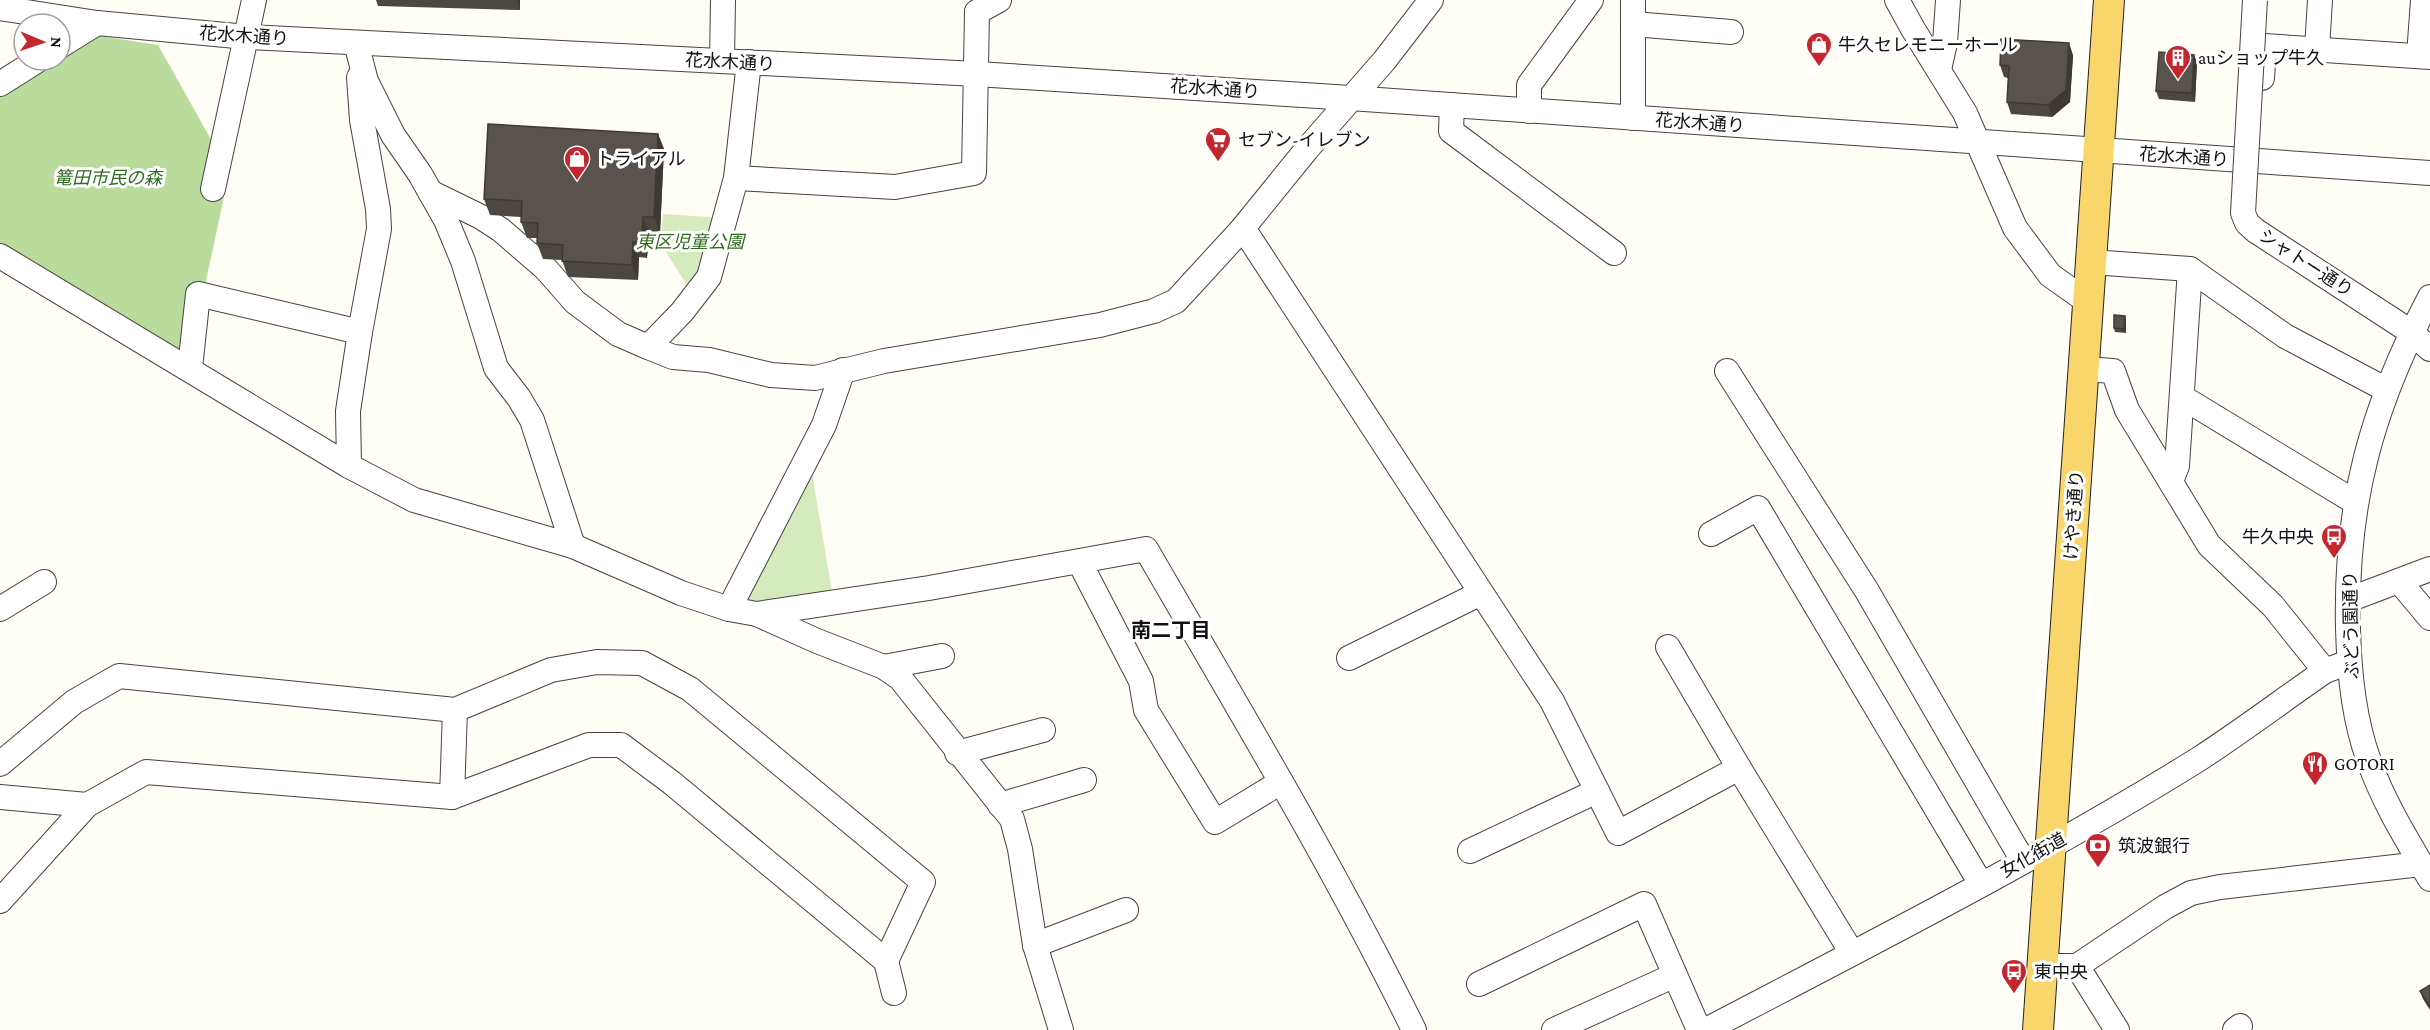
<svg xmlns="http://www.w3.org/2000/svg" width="2430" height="1030" font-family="'Crimson Pro','Noto Sans JP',serif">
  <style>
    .green { fill: #d5ebbd }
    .forest { fill: #b9dc9c }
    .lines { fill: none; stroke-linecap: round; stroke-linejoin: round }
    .minor-casing { stroke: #444; stroke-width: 26 }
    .major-casing { stroke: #222; stroke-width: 32 }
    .minor { stroke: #fff; stroke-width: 24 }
    .major { stroke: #f9d66b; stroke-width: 30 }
    .minor-bridge-casing { stroke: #444; stroke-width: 26; stroke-linecap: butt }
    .minor-bridge { stroke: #fff; stroke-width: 24 }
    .wall { fill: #4d4742 }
    .shaded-wall { fill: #3f3936 }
    .building { fill: #5a524d; stroke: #3f3936; stroke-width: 1.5 }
    .labels { text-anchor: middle; stroke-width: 6; stroke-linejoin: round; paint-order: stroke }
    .street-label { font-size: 18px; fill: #111; stroke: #fff }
    .poi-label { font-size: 18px; fill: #111; stroke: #fff; text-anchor: start }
    .park-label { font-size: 18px; font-style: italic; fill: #2f6b1f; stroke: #fff }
    .neighbourhood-label { font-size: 20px; font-weight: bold; fill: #111; stroke: #fff }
  </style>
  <rect width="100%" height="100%" fill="#fffdf5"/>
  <g class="green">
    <path d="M663,214L724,218L693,295L661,244Z"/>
    <path d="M812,473L832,592L752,606L745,592Z"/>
  </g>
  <path class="forest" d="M93,35L158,45L222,159L216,194L224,197L204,290L181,353L0,251V93L53,60H60V56Z"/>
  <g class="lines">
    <defs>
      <g id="minor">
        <path d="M1633,0V118"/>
        <path d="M1897,0L1913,29L1965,113L2015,228L2050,275L2088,302"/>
        <path d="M0,8L97,23L247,37L977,74L1350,98L2430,173"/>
        <path d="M977,12L999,0"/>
        <path d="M1633,24L1731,32"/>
        <path d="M356,43L366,81L393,135L420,174L446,220L463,261L496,368L519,398L532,420L573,546"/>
        <path d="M60,46L97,23"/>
        <path d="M2317,49L2320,0"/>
        <path d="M2419,56L2423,0"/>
        <path d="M722,61L723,0"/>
        <path d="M749,62L736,178L709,277L682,312L648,347L673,357L709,360L771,375L815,378L884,361L1100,325L1154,311L1176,301L1243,228L1307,149L1384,61L1431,0"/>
        <path d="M1939,69L1945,43L1948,0"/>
        <path d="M359,77L362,120L378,209L379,229L360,332"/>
        <path d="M2262,78L2264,46L2430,57"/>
        <path d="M0,84L38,60"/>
        <path d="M1452,105L1451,131L1614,253"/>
        <path d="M1529,111V85L1591,0"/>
        <path d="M736,178L895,187L974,173L977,12"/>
        <path d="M213,189L254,0"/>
        <path d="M430,192L481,217L501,230L546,269L575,302L618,334L648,347"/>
        <path d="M1243,228L1552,701L1618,833L1739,768"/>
        <path d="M2256,231L2411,332L2430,349"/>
        <path d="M0,256L349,466L414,500L573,546L681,593L729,609L757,614L817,641L884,667L900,678L1012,819L1020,849L1035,945L1061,1030"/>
        <path d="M2091,262L2190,269L2285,336L2387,390"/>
        <path d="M2430,297C2372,407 2345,502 2348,628C2349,671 2353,716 2368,758C2382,800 2407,840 2430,879"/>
        <path d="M190,368L198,294L360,332L348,411L349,466"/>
        <path d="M2084,369L2113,371L2127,410L2209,545L2273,606L2325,671"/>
        <path d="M1727,371L1867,591L2023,861"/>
        <path d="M2182,397L2355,502"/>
        <path d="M2171,481L2177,466L2190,269"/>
        <path d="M1711,534L1758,508L1981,884"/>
        <path d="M1080,563L1141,681L1146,710L1215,822L1281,782"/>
        <path d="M2399,581L2430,618"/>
        <path d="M2348,600L2430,569"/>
        <path d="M0,609L44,582"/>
        <path d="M729,609L824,425L843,370"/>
        <path d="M757,614L929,588L1146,549C1238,708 1333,865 1414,1030"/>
        <path d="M1668,647L1739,768L1852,953"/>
        <path d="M1349,658L1481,593"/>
        <path d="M884,667L942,656"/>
        <path d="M957,753L1043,730"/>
        <path d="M0,764L74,702L119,676L455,710L551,670L597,662L642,663L690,689L923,882L886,961L672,783L621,745H589L452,797L146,772L87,805L0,901"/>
        <path d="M0,797L87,805"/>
        <path d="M452,797L455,710"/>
        <path d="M1000,805L1084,780"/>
        <path d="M1470,851L1597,791"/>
        <path d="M1035,945L1126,910"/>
        <path d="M886,961L894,993"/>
        <path d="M2043,966H2077L2165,907L2191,893L2220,887L2421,864"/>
        <path d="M2077,966L2117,1030"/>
        <path d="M1479,984L1644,904L1699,1030"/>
        <path d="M1554,1030L1675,975"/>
        <path d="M1706,1030C1872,943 2040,858 2199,759C2242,731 2283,700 2325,671L2349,662"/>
        <path d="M2235,1030L2240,1026"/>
      </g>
      <path id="major" d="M2038,1030L2109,0"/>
    </defs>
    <use href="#minor" class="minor-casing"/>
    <use href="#major" class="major-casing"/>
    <use href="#minor" class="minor"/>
    <use href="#major" class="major"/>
    <defs>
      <path id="minor-bridge" d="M2255,0L2243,213L2247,223L2256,231"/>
    </defs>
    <use href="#minor-bridge" class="minor-bridge-casing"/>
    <use href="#minor-bridge" class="minor-bridge"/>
  </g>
  <g class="wall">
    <path d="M376,0H520V10L378,6Z"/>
    <path d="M2073,55L2070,102L2052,117L2011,114L2007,102L2008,78L2004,77L2000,65Z"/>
    <path d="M2194,55L2197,63L2195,102L2159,99L2156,91Z"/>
    <path d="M658,134L664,149L660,233L649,232L647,258L639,257L638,280L568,277L562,260L543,259L537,243V238H527L521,222V217L490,215L484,199Z"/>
    <path d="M2125,316L2126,320V333L2115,332L2114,328Z"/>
    <path d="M2430,985V1010L2423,999L2420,991Z"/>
  </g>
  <g class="shaded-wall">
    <path d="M517,0H520V10Z"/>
    <path d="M2069,43L2073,55L2070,102L2052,117L2048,105Z"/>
    <path d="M2194,55L2197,63L2195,102L2192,93Z"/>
    <path d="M658,134L664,149L660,233L654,217Z"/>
    <path d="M643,217L649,232L647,258L641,242Z"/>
    <path d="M633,242L639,257L638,280L632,265Z"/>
    <path d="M2125,316L2126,320V333L2124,329Z"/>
  </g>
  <g class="building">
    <path d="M2001,39L2069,43L2066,90L2048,105L2007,102L2009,66L2000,65Z"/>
    <path d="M2159,52L2194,55L2192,93L2156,91Z"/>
    <path d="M488,124L658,134L654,217H643L641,242H633L632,265L562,261L563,245L537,243L538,223L521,222L522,201L484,199Z"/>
    <path d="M2114,315L2125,316L2124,329L2114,328Z"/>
    <path d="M2430,985V1007L2420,991Z"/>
  </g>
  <defs>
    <symbol id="shop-pin" viewBox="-11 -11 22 30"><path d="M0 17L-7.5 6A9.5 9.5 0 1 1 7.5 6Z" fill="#c4262e" stroke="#fff"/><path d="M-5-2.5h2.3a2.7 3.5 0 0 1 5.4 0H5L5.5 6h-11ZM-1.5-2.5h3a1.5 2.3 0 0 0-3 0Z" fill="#fff"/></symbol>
    <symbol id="building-pin" viewBox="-11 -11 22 30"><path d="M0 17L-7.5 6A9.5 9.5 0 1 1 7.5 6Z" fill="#c4262e" stroke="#fff"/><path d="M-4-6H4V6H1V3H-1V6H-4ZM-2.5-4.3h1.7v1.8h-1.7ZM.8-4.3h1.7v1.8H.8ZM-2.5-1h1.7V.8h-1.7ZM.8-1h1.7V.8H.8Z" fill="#fff"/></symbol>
    <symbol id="supermarket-pin" viewBox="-11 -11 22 30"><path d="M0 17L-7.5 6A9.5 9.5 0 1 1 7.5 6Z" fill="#c4262e" stroke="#fff"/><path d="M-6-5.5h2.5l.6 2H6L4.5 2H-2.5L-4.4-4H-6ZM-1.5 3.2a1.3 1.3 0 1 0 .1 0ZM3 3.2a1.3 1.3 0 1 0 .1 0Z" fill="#fff"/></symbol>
    <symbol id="bus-pin" viewBox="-11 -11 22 30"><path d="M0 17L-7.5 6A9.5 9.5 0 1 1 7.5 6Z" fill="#c4262e" stroke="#fff"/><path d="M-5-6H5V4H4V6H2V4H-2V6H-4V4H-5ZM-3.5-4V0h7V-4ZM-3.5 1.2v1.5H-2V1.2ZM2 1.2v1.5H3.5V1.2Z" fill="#fff"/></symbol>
    <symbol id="restaurant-pin" viewBox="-11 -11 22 30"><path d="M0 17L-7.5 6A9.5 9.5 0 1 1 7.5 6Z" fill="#c4262e" stroke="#fff"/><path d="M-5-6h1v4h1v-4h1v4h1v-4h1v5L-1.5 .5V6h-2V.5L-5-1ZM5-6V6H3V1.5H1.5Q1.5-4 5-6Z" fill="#fff"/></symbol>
    <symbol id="bank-pin" viewBox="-11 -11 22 30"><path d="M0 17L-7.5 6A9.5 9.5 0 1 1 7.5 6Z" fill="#c4262e" stroke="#fff"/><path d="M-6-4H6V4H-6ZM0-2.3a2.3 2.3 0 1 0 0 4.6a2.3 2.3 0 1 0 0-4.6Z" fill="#fff"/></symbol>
  </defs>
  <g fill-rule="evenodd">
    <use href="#shop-pin" x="1804" y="30" width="30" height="40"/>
    <use href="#building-pin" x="2163" y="43" width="30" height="40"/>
    <use href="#supermarket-pin" x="1203" y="125" width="30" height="40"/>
    <use href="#shop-pin" x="562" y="144" width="30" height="40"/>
    <use href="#bus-pin" x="2319" y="522" width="30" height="40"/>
    <use href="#restaurant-pin" x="2300" y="749" width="30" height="40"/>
    <use href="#bank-pin" x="2083" y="831" width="30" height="40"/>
    <use href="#bus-pin" x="1999" y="957" width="30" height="40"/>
  </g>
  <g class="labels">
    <g class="street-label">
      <text transform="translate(244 36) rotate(4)" y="6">花水木通り</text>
      <text transform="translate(730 62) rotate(3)" y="6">花水木通り</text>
      <text transform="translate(1215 89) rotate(4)" y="6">花水木通り</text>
      <text transform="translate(1700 123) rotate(4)" y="6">花水木通り</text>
      <text transform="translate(2184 157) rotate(4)" y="6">花水木通り</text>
      <text transform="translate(2306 263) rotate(33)" y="6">シャトー通り</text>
      <text transform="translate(2074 515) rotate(-86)" y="6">けやき通り</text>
      <text transform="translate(2351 625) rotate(-91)" y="6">ぶどう園通り</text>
      <text transform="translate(2033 855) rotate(-29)" y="6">女化街道</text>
    </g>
    <g class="poi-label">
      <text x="1838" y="51">牛久セレモニーホール</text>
      <text x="2198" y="64">auショップ牛久</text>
      <text x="1238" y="146">セブン-イレブン</text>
      <text x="596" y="165">トライアル</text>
      <text x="2314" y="543" text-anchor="end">牛久中央</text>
      <text x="2334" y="770">GOTORI</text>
      <text x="2118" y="852">筑波銀行</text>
      <text x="2034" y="978">東中央</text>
    </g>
    <g class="park-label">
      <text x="108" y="184">篭田市民の森</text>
      <text x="690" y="248">東区児童公園</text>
    </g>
    <g class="neighbourhood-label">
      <text x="1171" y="637">南二丁目</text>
    </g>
  </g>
  <g transform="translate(42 42) rotate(92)"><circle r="28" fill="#ffffff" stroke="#a0a0a0" stroke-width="1.5"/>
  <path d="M0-4.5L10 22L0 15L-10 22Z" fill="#c4262e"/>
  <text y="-9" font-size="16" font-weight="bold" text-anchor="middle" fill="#111111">N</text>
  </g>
</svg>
